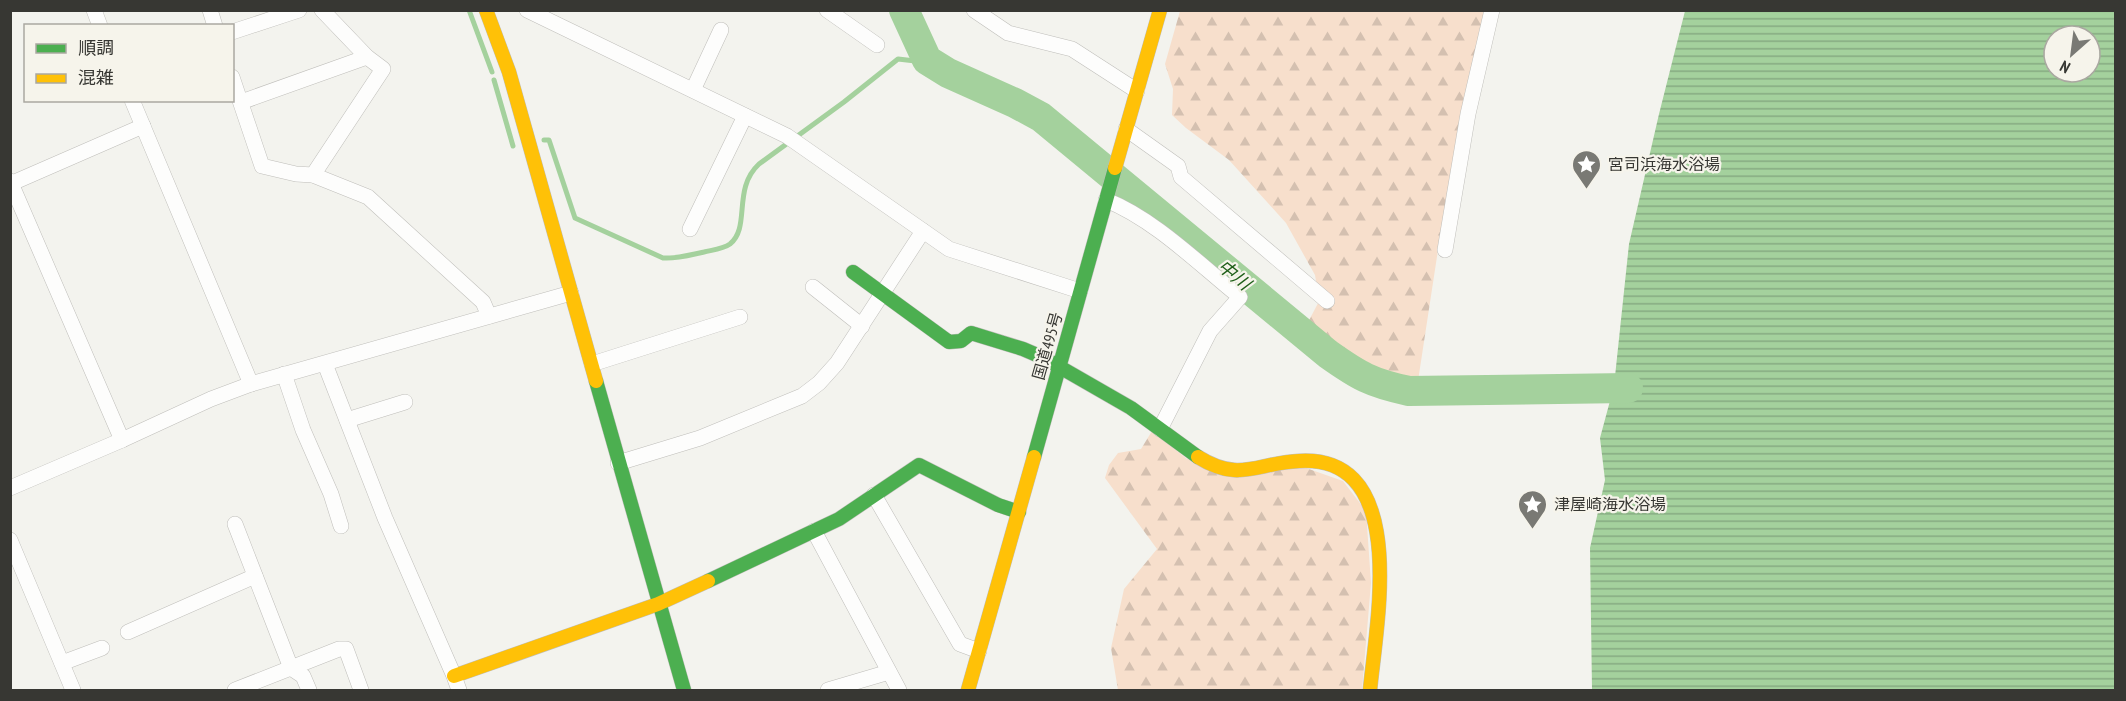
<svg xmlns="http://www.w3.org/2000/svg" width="2126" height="701" font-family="'PT Sans Narrow','Noto Sans JP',sans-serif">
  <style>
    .forest { fill: url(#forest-firs) }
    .water { fill: url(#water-rules); fill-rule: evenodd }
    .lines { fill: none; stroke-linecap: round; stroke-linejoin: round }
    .stream { stroke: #a4d19d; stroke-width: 5 }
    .river { stroke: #a4d19d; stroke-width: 30 }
    .street-casing { stroke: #bfbeba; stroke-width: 16 }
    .fast-casing { stroke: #bfbeba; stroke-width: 15 }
    .slow-casing { stroke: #bfbeba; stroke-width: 15 }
    .street { stroke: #fdfdfc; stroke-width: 15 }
    .fast { stroke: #4caf50; stroke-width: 14 }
    .slow { stroke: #ffc107; stroke-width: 14 }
    .labels { text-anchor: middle; stroke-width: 4.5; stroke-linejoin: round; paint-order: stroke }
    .poi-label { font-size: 16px; fill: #373733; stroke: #f6f4eb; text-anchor: start }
    .street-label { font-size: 16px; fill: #373733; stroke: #f6f4eb }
    .water-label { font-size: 18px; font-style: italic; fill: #20601a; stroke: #f6f4eb }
  </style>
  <defs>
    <pattern id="forest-firs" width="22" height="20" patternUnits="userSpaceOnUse" patternTransform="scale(1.5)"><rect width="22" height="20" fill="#f7dfcc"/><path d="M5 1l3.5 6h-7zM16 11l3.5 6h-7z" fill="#d4c0b0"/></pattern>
    <pattern id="water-rules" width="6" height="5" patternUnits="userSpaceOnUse" patternTransform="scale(1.5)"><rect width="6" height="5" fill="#a4d19d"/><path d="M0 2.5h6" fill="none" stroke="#86aa81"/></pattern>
  </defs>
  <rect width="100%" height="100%" fill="#f3f3ee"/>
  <g class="forest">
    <path d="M1180,11H1487L1438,250L1418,381C1412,381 1405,382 1399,381C1367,377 1331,343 1307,324L1324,292L1317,287L1315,275L1286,223L1229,160L1186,128L1172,115L1173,89L1165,64Z"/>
    <path d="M1152,431L1187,459L1306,468L1343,481L1366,511L1371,583L1362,690H1118L1111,648L1124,589L1157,549L1105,478L1109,465L1118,453L1141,449Z"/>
  </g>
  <path class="water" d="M1685,11H2115V690H1592L1590,548L1605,480L1600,438L1614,386L1629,244L1659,114ZM2054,36H2090V72H2054Z"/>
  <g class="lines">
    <g class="stream">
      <path d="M469,10L492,72"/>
      <path d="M494,80L513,146"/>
      <path d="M544,140H549L575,218L663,258C677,259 690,255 704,252C712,250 723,249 730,244C751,227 732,189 759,164L844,102L898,59L924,62L927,60"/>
    </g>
    <path class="river" d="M904,10L927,60L948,73L1015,103L1041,117L1328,354C1359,376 1371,383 1409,391L1628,388"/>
    <defs>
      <g id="street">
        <path d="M94,10L100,26"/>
        <path d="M210,10L215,26"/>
        <path d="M527,10L787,136L949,249L1080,291"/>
        <path d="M827,10L877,45"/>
        <path d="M974,10L1008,33L1072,49L1137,91"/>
        <path d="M232,32L299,10"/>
        <path d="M232,77L262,166L296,174L313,175L368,197L483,302L489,316"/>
        <path d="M693,90L721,30"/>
        <path d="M132,100L251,384"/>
        <path d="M241,102L367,57"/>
        <path d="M1126,129L1178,166L1181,177L1327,301"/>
        <path d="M313,175L383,69L367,57L322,10"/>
        <path d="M10,181L122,440"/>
        <path d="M10,184L143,126"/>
        <path d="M1106,200C1154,219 1199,264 1240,297L1210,331L1160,429"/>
        <path d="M690,229L745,116"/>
        <path d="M1445,250L1468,114L1492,10"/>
        <path d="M813,287L862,326"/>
        <path d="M325,364L385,518L454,676L459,690"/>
        <path d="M592,364L740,317"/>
        <path d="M284,374L303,430L331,494L341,526"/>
        <path d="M347,420L405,402"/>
        <path d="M618,463L700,438L802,396L819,383L837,363L923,231"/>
        <path d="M10,488L122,440L211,399L251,384L571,293"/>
        <path d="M874,495L960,644L979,651"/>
        <path d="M235,524L291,668L303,676L309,690"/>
        <path d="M814,531L899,690"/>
        <path d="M10,540L73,690"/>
        <path d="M128,632L255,576"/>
        <path d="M62,663L102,648"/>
        <path d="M235,690L339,649H346L361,690"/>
        <path d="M828,690L889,672"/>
      </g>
      <g id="fast">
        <path d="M853,272L949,342L961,341L971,333L1023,349L1044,358L1131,408L1198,457"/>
        <path d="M596,381L684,690"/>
        <path d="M1034,457L1115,168"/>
        <path d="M708,581L839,519L919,465L998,505L1019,512"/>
      </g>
      <g id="slow">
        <path d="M486,10L509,72L596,381"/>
        <path d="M1115,168L1160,10"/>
        <path d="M1198,457C1240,483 1256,463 1299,461C1411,454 1376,625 1370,690"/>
        <path d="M454,676L658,604L708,581"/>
        <path d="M968,690L1034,457"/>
      </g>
    </defs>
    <use href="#street" class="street-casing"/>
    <use href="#fast" class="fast-casing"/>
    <use href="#slow" class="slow-casing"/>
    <use href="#street" class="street"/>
    <use href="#fast" class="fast"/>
    <use href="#slow" class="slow"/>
  </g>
  <defs>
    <symbol id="sight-pin" viewBox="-11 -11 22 30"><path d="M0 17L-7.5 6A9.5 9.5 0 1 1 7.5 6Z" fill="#797974" stroke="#f6f4eb"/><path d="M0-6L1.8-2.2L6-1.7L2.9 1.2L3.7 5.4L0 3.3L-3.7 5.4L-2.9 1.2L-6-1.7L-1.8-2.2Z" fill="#fff"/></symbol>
  </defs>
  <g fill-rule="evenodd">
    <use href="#sight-pin" x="1570" y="148" width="33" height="45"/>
    <use href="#sight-pin" x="1516" y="488" width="33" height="45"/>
  </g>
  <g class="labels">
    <g class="poi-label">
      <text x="1608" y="170">宮司浜海水浴場</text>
      <text x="1554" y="510">津屋崎海水浴場</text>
    </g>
    <g class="street-label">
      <text transform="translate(1047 346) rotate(-74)" y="6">国道495号</text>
    </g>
    <g class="water-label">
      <text transform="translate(1234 275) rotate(39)" y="6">中川</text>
    </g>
  </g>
  <rect width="2126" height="701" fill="none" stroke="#373733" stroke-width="24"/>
  <rect x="24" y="24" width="210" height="78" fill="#f6f4eb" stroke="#aaa8a1" stroke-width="1.5"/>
  <rect x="36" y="44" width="30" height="9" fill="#4caf50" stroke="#aaa8a1" stroke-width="1.5"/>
  <text x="78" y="54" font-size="18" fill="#373733">順調</text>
  <rect x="36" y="74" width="30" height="9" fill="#ffc107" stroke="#aaa8a1" stroke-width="1.5"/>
  <text x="78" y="84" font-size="18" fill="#373733">混雑</text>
  <g transform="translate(2072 54) rotate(208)"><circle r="28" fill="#f6f4eb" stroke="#aaa8a1" stroke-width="1.5"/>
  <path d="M0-4.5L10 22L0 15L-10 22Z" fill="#797974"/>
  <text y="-9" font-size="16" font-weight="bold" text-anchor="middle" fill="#373733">N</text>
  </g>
</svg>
